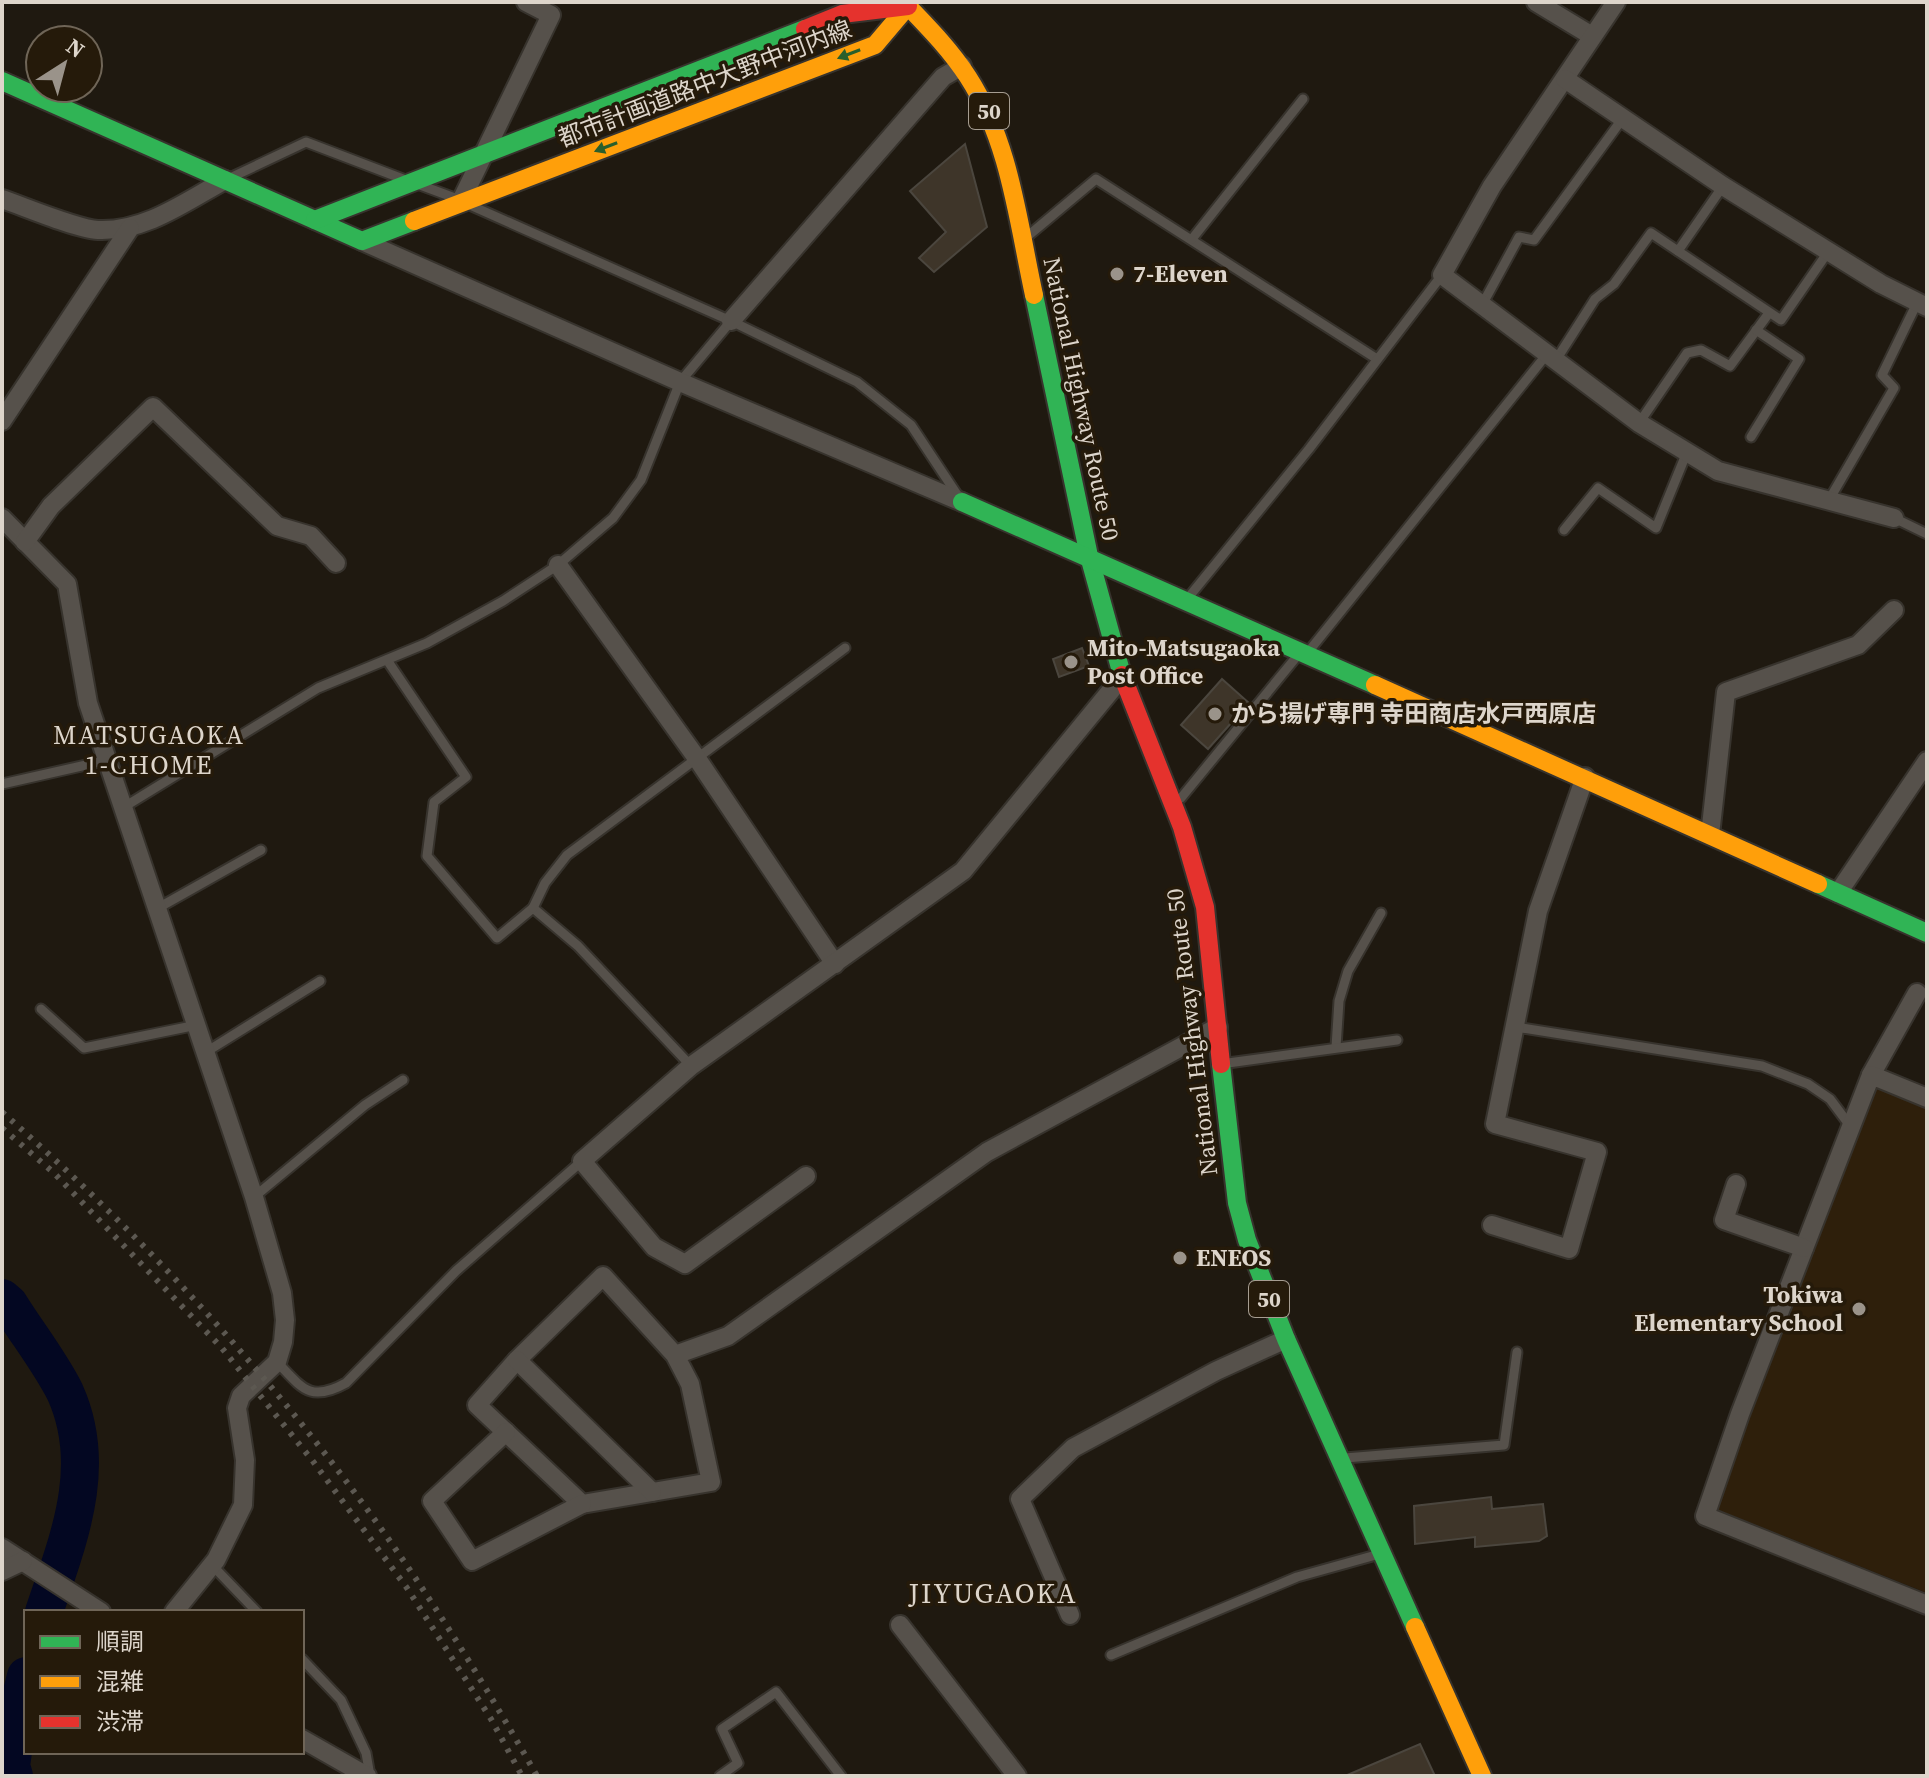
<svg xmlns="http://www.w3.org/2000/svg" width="1929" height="1778" font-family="'Source Serif 4','Noto Sans JP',serif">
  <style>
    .built { fill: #2e1f0b }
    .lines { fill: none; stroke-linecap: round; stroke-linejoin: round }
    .river { stroke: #030722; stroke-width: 38 }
    .building { fill: #3e3529; stroke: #4b463e; stroke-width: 2 }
    .lane-casing { stroke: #37332d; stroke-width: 13 }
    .street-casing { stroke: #37332d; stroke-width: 22 }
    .fast-casing { stroke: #37332d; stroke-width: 22 }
    .slow-casing { stroke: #37332d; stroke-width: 22 }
    .jam-casing { stroke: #37332d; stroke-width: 22 }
    .lane { stroke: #56514b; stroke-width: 9 }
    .street { stroke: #56514b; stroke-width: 18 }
    .fast { stroke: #30b455; stroke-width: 18 }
    .slow { stroke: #ff9f0a; stroke-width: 18 }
    .jam { stroke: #e5322d; stroke-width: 18 }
    .rail { stroke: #5c5851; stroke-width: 6; stroke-dasharray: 4 8; stroke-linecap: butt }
    .oneway { fill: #2a5f2c }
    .poi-dot { fill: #9a938a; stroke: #251a0a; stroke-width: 3 }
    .labels { text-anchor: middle; stroke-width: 7; stroke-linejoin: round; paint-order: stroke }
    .shield { fill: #251a0a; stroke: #a69d91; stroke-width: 2 }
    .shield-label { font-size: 22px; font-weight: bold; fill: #ddd5cb }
    .street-label { font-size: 24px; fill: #ddd5cb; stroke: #251a0a }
    .poi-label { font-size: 24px; font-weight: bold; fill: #ddd5cb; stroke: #251a0a; text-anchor: start }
    .neighbourhood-label { font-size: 26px; letter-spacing: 2px; fill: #ddd5cb; stroke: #251a0a }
    .quarter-label { font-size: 28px; letter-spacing: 2px; fill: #ddd5cb; stroke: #251a0a }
  </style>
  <rect width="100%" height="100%" fill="#1f1910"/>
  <path class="built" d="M1873,1086L1927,1108V1593L1716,1509Z"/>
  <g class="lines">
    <g class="river">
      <path d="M2,1298L9,1304C27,1333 50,1362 65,1392C99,1467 68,1540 44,1612"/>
      <path d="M14,1776L11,1766L20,1700L26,1676"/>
    </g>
  </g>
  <g class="building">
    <path d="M965,144L987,227L934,272L919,258L946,232L910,191Z"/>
    <path d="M1082,648L1089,666L1059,677L1053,659Z"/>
    <path d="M1222,679L1249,703L1208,749L1181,725Z"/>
    <path d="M1491,1497L1492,1509L1543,1504L1547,1536L1539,1541L1475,1547V1537L1415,1544L1414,1506Z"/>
    <path d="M1420,1744L1435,1776H1345Z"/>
  </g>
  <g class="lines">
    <defs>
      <g id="lane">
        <path d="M232,177L306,142L403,179"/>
        <path d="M420,185L455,198"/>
        <path d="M472,206L731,321L857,382L911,425L958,496"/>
        <path d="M1029,235L1096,179L1377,359"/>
        <path d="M1192,239L1303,99"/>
        <path d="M1678,251L1723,186"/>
        <path d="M1482,305L1519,237L1534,240L1623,118"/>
        <path d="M1556,360L1595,299L1614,284L1651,233L1781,320L1828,252"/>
        <path d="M1639,423L1687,353L1701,350L1730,366L1769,313"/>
        <path d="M1751,437L1799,359L1756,330"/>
        <path d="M1829,500L1894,388L1882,375L1917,303"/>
        <path d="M1894,518L1927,534"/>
        <path d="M1564,530L1598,488L1656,528L1687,452"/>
        <path d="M1188,598L1309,449L1442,275"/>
        <path d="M1309,651L1547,354"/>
        <path d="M387,660L466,777L434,802L427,856L497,938L533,908L578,946L691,1066"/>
        <path d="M2,784L108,760"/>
        <path d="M1181,798L1298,655"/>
        <path d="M124,807L318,688L427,643L503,601L558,565L613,518L641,480L680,382L731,321"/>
        <path d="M158,908L261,850"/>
        <path d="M533,908L545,883L567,855L845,648"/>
        <path d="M41,1009L84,1048L197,1025"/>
        <path d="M1516,1027L1762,1066L1808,1084L1830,1099L1851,1127"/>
        <path d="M1336,1047L1339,1001L1348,971L1381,913"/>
        <path d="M206,1052L320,981"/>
        <path d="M1228,1063L1397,1040"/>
        <path d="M254,1197L365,1105L403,1080"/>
        <path d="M277,1362C302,1388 310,1403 346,1383L456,1271L582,1161"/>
        <path d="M1345,1458L1504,1445L1517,1352"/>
        <path d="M212,1565L257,1612"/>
        <path d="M1111,1655L1297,1577L1376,1555"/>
        <path d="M302,1659L341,1700L366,1753L370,1776"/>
        <path d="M720,1776L738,1763L722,1729L776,1692L841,1776"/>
      </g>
      <g id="street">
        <path d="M1536,2L1592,36"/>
        <path d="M1616,2L1492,186L1442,275L1639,423L1718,471L1894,518"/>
        <path d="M1565,79L1723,186L1881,284L1927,307"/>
        <path d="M2,199C25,207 77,229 98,230C145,232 185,202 225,180"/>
        <path d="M461,201L551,15L526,2"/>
        <path d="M362,241L680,382L962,502"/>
        <path d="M731,321L943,77L962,66"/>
        <path d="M2,421L130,228"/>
        <path d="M2,518L67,584L88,703L254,1197L282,1293L285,1320L283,1342L277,1362L241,1396L237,1408L245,1460L243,1505L216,1560L174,1612"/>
        <path d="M25,542L51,506L153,407L277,526L311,536L336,563"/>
        <path d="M558,565L696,757L835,964"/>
        <path d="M1710,835L1726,692L1858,645L1894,610"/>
        <path d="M1838,893L1927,761"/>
        <path d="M1871,1075L1917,993"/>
        <path d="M1927,1098L1871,1075L1740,1414L1705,1516L1927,1605"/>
        <path d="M806,1176L685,1264L654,1247L582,1161L691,1066L963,871L1122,677"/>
        <path d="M1736,1184L1724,1220L1804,1248"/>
        <path d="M1492,1225L1569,1249L1597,1152L1495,1124L1538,911L1585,777"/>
        <path d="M675,1355L690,1384L711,1482L582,1504L477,1405L517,1360L603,1276L675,1355L728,1336L987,1152L1218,1027"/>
        <path d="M517,1360L652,1492"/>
        <path d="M506,1432L432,1501L472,1561L582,1504"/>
        <path d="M2,1548L101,1612"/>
        <path d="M2,1571L23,1561"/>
        <path d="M1070,1615L1020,1499L1073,1448L1216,1371L1286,1339"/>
        <path d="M900,1625L1017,1776"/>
        <path d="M302,1739L367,1776"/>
      </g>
      <g id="fast">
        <path d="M2,81L362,241L414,221"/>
        <path d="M315,220L805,29"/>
        <path d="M1034,295L1089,556L1122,675"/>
        <path d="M962,502L1375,685"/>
        <path d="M1818,884L1927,933"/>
        <path d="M1221,1064L1237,1203L1247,1240L1286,1339L1415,1627"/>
      </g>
      <g id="slow">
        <path d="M904,2C927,26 950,49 968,77C1010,142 1018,222 1034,295"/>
        <path d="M414,221L875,45L908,6"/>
        <path d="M1375,685L1818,884"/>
        <path d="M1415,1627L1482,1776"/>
      </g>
      <g id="jam">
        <path d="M805,29L842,14L908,6"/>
        <path d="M1122,675L1182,827L1205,907L1221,1064"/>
      </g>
    </defs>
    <use href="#lane" class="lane-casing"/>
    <use href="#street" class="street-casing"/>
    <use href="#fast" class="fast-casing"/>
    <use href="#slow" class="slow-casing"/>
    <use href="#jam" class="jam-casing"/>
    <use href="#lane" class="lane"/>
    <use href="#street" class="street"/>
    <use href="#fast" class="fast"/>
    <use href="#slow" class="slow"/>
    <use href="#jam" class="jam"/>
    <g class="rail">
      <path d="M2,1112C158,1249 300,1407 416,1579C459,1643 499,1709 537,1776"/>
      <path d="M2,1128L54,1173L221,1347L312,1460L407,1588L491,1719L522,1776"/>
    </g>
  </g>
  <defs><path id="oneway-solid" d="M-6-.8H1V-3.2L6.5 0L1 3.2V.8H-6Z" transform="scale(2)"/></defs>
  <g class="oneway">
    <use href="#oneway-solid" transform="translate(849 54) rotate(159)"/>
    <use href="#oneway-solid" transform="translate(606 147) rotate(159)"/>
  </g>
  <g class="poi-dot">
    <circle cx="1117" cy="274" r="8"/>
    <circle cx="1071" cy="662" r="8"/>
    <circle cx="1215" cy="714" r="8"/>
    <circle cx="1180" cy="1258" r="8"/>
    <circle cx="1859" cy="1309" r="8"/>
  </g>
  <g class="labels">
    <g class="shield">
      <rect x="969" y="93" width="40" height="36" rx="6"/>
      <rect x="1249" y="1281" width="40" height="36" rx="6"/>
    </g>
    <g class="shield-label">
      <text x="989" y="119">50</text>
      <text x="1269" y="1307">50</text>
    </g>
    <g class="street-label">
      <text transform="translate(705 84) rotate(-21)" y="8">都市計画道路中大野中河内線</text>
      <text transform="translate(1081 399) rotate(78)" y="8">National Highway Route 50</text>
      <text transform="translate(1192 1032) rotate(-97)" y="8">National Highway Route 50</text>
    </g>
    <g class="poi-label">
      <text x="1133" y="282">7-Eleven</text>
      <text x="1087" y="656">Mito-Matsugaoka<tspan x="1087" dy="28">Post Office</tspan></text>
      <text x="1231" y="722">から揚げ専門 寺田商店水戸西原店</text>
      <text x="1196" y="1266">ENEOS</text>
      <text x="1843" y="1303" text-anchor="end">Tokiwa<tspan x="1843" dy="28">Elementary School</tspan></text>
    </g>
    <g class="neighbourhood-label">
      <text x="149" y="744">MATSUGAOKA<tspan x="149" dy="30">1-CHOME</tspan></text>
    </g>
    <g class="quarter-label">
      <text x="993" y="1603">JIYUGAOKA</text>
    </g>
  </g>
  <rect width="1929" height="1778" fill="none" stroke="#ddd5cb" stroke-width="8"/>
  <rect x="24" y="1610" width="280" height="144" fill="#251a0a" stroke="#6f6557" stroke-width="2"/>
  <rect x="40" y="1636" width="40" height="12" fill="#30b455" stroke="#6f6557" stroke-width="2"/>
  <text x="96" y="1650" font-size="24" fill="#ddd5cb">順調</text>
  <rect x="40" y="1676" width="40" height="12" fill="#ff9f0a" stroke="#6f6557" stroke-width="2"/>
  <text x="96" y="1690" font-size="24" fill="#ddd5cb">混雑</text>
  <rect x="40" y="1716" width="40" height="12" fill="#e5322d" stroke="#6f6557" stroke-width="2"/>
  <text x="96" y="1730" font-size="24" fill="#ddd5cb">渋滞</text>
  <g transform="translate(64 64) rotate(36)"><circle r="38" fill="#251a0a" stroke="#6f6557" stroke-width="2"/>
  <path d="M0-6L14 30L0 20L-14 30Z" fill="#9a938a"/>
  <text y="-12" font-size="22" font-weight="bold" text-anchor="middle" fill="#ddd5cb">N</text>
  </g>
</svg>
